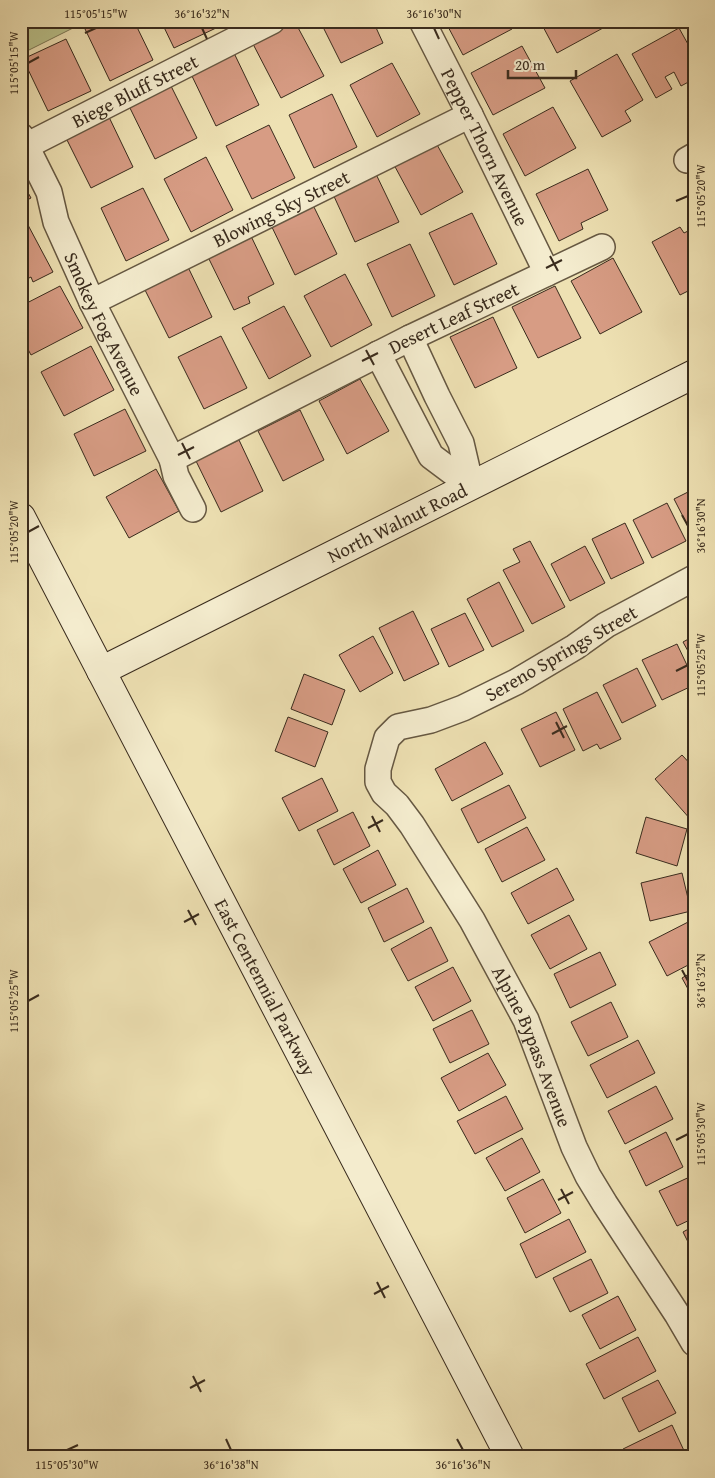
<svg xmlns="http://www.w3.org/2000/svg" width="715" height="1478" font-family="'Gentium Book Plus',serif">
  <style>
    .green { fill: #bac28b; stroke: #7a7654 }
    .building { fill: #d79c84; stroke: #392b1d }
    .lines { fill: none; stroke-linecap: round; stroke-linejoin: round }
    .street-casing { stroke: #665842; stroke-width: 28 }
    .secondary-casing { stroke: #392b1d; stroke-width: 30 }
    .street { stroke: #f4ecce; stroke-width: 25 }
    .secondary { stroke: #f4ecce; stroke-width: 28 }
    .ticks { fill: none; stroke: #392b1d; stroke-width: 2 }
    .labels { text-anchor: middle; stroke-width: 5; stroke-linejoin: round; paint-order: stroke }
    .street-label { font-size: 19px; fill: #392b1d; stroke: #f4ecce }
    .neatline { fill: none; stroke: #392b1d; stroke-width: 2 }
    .ticks-label { font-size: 12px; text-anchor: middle; fill: #392b1d }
  </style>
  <rect width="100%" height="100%" fill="#eee1b3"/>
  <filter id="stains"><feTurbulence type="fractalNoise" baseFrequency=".004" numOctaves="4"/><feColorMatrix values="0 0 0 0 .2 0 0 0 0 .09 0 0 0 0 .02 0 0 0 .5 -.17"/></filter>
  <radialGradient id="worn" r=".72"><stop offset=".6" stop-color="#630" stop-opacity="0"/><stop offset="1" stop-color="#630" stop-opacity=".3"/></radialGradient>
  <path class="green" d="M21,21H87L21,54Z"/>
  <g class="building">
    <path d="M101,21H134L153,60L110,81L85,29Z"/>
    <path d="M161,21H213L216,28L174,48Z"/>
    <path d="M320,21H373L383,43L341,63Z"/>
    <path d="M445,21H508L512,29L463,55Z"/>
    <path d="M540,21H600L603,28L557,53Z"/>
    <path d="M295,22L324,76L281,98L253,44Z"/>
    <path d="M679,28L694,55V79L681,86L674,72L665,77L672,89L656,98L632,54Z"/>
    <path d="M66,39L91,91L48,111L23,59Z"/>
    <path d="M522,46L545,88L493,115L471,73Z"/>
    <path d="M234,53L259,105L216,126L191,74Z"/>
    <path d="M617,54L643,100L625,111L631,121L602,137L570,81Z"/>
    <path d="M392,63L420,114L377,137L350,85Z"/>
    <path d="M170,84L197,138L155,159L128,104Z"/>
    <path d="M332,94L357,147L314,168L289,115Z"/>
    <path d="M553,107L576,148L525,176L503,134Z"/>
    <path d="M108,115L133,167L91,188L65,136Z"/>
    <path d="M269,125L295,178L252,199L226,146Z"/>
    <path d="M435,141L463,192L421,215L393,163Z"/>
    <path d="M206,157L233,210L191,232L164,179Z"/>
    <path d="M588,169L608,210L581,223L583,229L559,241L536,194Z"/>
    <path d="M375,172L399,222L355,242L332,192Z"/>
    <path d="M21,180L31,198L21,203Z"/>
    <path d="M143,188L169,240L126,261L101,208Z"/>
    <path d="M312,203L337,254L295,275L270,223Z"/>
    <path d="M472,213L497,264L454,285L429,233Z"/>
    <path d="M28,225L53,272L33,282L31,277L21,282V229Z"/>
    <path d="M680,227L684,233L694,228V288L680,295L652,242Z"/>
    <path d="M250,234L274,284L248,297L250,303L234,310L207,255Z"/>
    <path d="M410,244L435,296L392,317L367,264Z"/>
    <path d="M613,258L642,312L600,334L571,281Z"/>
    <path d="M187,265L212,317L169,338L143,286Z"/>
    <path d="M345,274L372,325L331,347L304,296Z"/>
    <path d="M60,286L83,328L31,355L21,336V306Z"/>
    <path d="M555,286L581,338L538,358L512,307Z"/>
    <path d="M284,306L311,356L269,379L242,328Z"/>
    <path d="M493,317L517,368L475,388L450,337Z"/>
    <path d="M221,336L247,388L204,409L178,357Z"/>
    <path d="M91,346L114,390L64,416L41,372Z"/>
    <path d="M360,379L389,431L347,454L319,401Z"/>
    <path d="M125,409L146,451L94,476L74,434Z"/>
    <path d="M300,410L324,460L283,481L258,431Z"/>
    <path d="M239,440L263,491L221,512L196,461Z"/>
    <path d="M156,469L179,511L129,538L106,497Z"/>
    <path d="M694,489V538L674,499Z"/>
    <path d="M667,503L686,541L652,558L633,520Z"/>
    <path d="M625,523L644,563L611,579L592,539Z"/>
    <path d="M530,541L565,607L532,624L503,570L520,562L513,549Z"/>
    <path d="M585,546L605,583L570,601L551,564Z"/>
    <path d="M499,582L524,631L492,647L467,599Z"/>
    <path d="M413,611L439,664L404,681L379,628Z"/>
    <path d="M465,613L484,650L449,667L431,629Z"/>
    <path d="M373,636L393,673L360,692L339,655Z"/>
    <path d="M694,636V662L683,642Z"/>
    <path d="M677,644L694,680V685L662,700L642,660Z"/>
    <path d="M637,668L656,706L622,723L603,685Z"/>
    <path d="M304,674L345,690L332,725L291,709Z"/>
    <path d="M597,692L621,739L600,749L597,744L583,751L563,709Z"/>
    <path d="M556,712L575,750L540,767L521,729Z"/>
    <path d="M288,717L328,732L315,767L275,751Z"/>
    <path d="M485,742L503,774L452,801L435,769Z"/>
    <path d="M682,755L694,768V818L691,820L655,779Z"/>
    <path d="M322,778L338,811L299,831L282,798Z"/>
    <path d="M509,785L526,818L478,843L461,809Z"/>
    <path d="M353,812L370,846L334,865L317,830Z"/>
    <path d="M646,817L687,829L677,866L636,853Z"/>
    <path d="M527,827L545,860L502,882L485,849Z"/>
    <path d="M378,850L396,885L361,903L343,869Z"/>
    <path d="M557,868L574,900L528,924L511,893Z"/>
    <path d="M682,873L691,911L650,921L641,883Z"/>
    <path d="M407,888L424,922L384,942L368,908Z"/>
    <path d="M569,915L587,949L550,969L531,935Z"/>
    <path d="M694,919V962L667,976L649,942Z"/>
    <path d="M431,927L448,961L408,981L391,949Z"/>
    <path d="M600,952L616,985L570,1008L554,974Z"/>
    <path d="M453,967L471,1001L433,1021L415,987Z"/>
    <path d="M694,971V1000L682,978Z"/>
    <path d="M611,1002L628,1037L588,1056L571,1022Z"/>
    <path d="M472,1010L489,1044L450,1063L433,1029Z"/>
    <path d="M638,1040L655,1073L607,1098L590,1065Z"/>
    <path d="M488,1053L506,1085L459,1111L441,1078Z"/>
    <path d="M656,1086L673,1119L625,1144L608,1111Z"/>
    <path d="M506,1096L523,1129L475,1154L457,1121Z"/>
    <path d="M666,1132L683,1167L646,1186L629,1151Z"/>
    <path d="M522,1138L540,1172L505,1191L486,1158Z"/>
    <path d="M694,1175V1218L677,1226L659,1191Z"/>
    <path d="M543,1179L561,1213L525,1233L507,1198Z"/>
    <path d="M569,1219L586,1252L536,1278L520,1244Z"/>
    <path d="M694,1226V1254L683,1232Z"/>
    <path d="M591,1259L608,1293L570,1312L553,1278Z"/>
    <path d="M618,1296L636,1330L600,1349L582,1315Z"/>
    <path d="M638,1337L656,1371L604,1399L586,1364Z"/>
    <path d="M658,1380L676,1413L639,1432L622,1398Z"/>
    <path d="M672,1425L687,1457H627L623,1449Z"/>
  </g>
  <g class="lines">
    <defs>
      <g id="street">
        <path id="s1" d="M422,21L470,115L547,273"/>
        <path id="s2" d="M21,136L49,192L56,222L92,302L172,459L176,476L193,509"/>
        <path id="s3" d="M26,146L272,21"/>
        <path d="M687,160L694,156"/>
        <path id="s4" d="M92,302L470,115"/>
        <path d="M410,338L437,396L461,443L471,486"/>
        <path d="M378,354L431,456L471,486"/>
        <path id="s5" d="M172,459L410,338L602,247"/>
        <path id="s6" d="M694,578L606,625L575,647L516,682L463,708L431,720L398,727L387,738L378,769V782L384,793L397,805L412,825L472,920L526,1020L574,1147L588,1176L605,1204L677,1314L694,1343"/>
      </g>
      <g id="secondary">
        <path id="s7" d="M21,517L510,1457"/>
        <path id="s8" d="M101,671L694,374"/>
      </g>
    </defs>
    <use href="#street" class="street-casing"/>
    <use href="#secondary" class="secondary-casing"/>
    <use href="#street" class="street"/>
    <use href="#secondary" class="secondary"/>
  </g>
  <path class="ticks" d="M202,28L207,39M434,28L439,39M85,33L96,28M28,63L39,57M676,201L688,196M550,256L558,271M546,268L562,260M366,350L374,365M362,361L378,353M182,443L190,459M178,455L194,447M682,515L688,526M28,532L39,526M676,671L688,665M556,722L564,738M552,734L567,726M372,816L380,832M368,828L383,820M188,910L196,925M184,922L199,914M682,970L688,981M28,1001L39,995M676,1140L688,1134M561,1189L569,1204M558,1200L573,1192M377,1282L385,1298M374,1294L389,1286M193,1376L201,1392M190,1388L205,1380M226,1439L231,1450M457,1439L463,1450M67,1450L78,1445"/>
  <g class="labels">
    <g class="street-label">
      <text dy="7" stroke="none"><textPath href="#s3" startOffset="122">Biege Bluff Street</textPath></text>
      <text dy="7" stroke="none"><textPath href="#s1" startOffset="141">Pepper Thorn Avenue</textPath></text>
      <text dy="7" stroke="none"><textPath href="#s4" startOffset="211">Blowing Sky Street</textPath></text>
      <text dy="7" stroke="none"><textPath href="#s5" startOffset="315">Desert Leaf Street</textPath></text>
      <text dy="7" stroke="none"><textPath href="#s2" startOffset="206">Smokey Fog Avenue</textPath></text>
      <text dy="7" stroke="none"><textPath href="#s8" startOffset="331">North Walnut Road</textPath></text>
      <text transform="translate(561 653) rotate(-30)" y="7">Sereno Springs Street</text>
      <text dy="7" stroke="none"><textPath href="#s7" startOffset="530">East Centennial Parkway</textPath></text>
      <text dy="7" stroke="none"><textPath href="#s6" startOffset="702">Alpine Bypass Avenue</textPath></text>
    </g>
  </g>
  <rect width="715" height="1478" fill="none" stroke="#eee1b3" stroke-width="55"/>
  <path d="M508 70v8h68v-8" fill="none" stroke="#392b1d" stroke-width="2.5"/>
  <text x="515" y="70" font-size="15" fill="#392b1d" stroke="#f4ecce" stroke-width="4" paint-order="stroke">20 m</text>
  <rect x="28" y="28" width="660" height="1422" class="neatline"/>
  <g class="ticks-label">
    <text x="96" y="18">115°05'15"W</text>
    <text x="202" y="18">36°16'32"N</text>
    <text x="434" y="18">36°16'30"N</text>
    <text transform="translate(14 63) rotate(-90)" y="4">115°05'15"W</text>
    <text transform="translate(701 196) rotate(-90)" y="4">115°05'20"W</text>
    <text transform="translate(701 526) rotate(-90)" y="4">36°16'30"N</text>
    <text transform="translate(14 532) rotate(-90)" y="4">115°05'20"W</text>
    <text transform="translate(701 665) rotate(-90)" y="4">115°05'25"W</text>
    <text transform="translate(701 981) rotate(-90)" y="4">36°16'32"N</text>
    <text transform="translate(14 1001) rotate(-90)" y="4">115°05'25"W</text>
    <text transform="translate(701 1134) rotate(-90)" y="4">115°05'30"W</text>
    <text x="67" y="1469">115°05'30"W</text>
    <text x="231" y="1469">36°16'38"N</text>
    <text x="463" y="1469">36°16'36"N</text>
  </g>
  <rect width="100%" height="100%" filter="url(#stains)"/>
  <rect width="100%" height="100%" fill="url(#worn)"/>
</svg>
